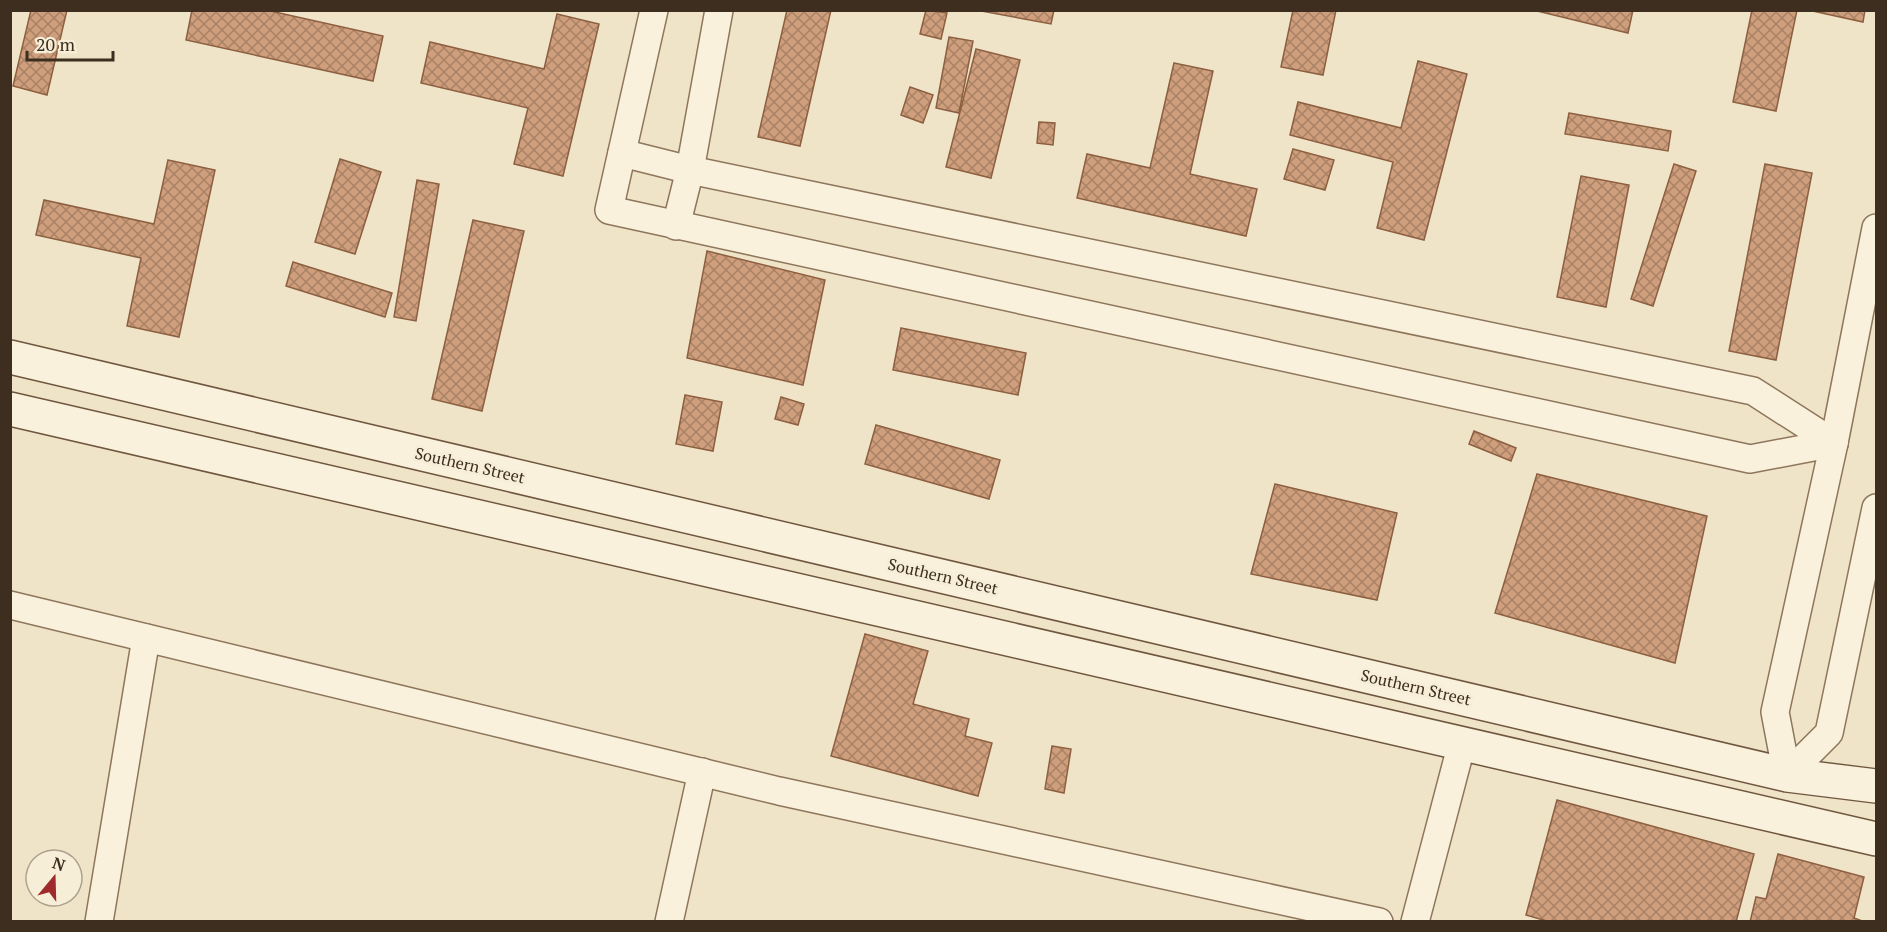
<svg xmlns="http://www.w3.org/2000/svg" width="1887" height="932" font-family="'PT Serif',serif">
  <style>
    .building { fill: url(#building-cross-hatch); stroke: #8d5f41; stroke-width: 1.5 }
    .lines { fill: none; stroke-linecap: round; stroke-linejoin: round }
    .street-casing { stroke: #8d765c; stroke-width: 30 }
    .secondary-casing { stroke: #6f573f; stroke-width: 36 }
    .street { stroke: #faf1dc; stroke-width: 27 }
    .secondary { stroke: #faf1dc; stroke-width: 33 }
    .labels { text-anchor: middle; stroke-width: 6; stroke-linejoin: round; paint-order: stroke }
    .street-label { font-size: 16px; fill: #3d2e20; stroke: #f7eed8 }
  </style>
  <defs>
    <pattern id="building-cross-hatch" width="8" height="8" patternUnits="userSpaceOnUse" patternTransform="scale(1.5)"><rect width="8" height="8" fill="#cf9f7d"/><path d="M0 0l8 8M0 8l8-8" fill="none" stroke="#a98266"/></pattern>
  </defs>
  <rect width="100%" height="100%" fill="#f0e4c8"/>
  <g class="building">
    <path d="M31,10H67L47,95L13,86Z"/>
    <path d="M192,10H266L383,36L373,81L186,40Z"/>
    <path d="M787,10H831L800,146L758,137Z"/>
    <path d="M926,10L947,13L941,39L920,34Z"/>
    <path d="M976,10H1054L1051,24Z"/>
    <path d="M1293,10H1336L1323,75L1281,67Z"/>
    <path d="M1533,10H1633L1628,33Z"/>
    <path d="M1752,10H1797L1776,111L1733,102Z"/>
    <path d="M1808,10H1865L1863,22Z"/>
    <path d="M557,14L599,24L563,176L514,164L528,108L421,83L430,42L544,69Z"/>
    <path d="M949,37L973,41L959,113L936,108Z"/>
    <path d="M976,49L1020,60L991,178L946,167Z"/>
    <path d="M1418,61L1467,74L1424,240L1377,228L1393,162L1290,135L1298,102L1401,128Z"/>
    <path d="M1174,63L1213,71L1190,174L1257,189L1246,236L1077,198L1087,154L1150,168Z"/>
    <path d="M910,87L933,95L923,123L901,115Z"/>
    <path d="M1569,113L1671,131L1668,151L1565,134Z"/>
    <path d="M1039,122L1055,123L1053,145L1037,143Z"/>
    <path d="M1293,149L1334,160L1325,190L1284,179Z"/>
    <path d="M340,159L381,172L355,254L315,242Z"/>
    <path d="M168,160L215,170L179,337L127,326L141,258L36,235L44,200L154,224Z"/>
    <path d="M1674,164L1696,171L1653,306L1631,299Z"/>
    <path d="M1765,164L1812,173L1776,360L1729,351Z"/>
    <path d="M1581,176L1629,185L1606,307L1557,297Z"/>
    <path d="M417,180L439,184L416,321L394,317Z"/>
    <path d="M473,220L524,231L482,411L432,399Z"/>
    <path d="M707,251L825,280L803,385L687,358Z"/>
    <path d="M293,262L392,293L385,317L286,286Z"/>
    <path d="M901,328L1026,353L1018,395L893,370Z"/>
    <path d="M685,395L722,402L713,451L676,444Z"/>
    <path d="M781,397L804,404L798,425L775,419Z"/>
    <path d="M876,425L1000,460L989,499L865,464Z"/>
    <path d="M1474,431L1516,448L1511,461L1469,444Z"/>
    <path d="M1537,474L1707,516L1675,663L1495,613Z"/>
    <path d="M1275,484L1397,513L1377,600L1251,574Z"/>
    <path d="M865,634L928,651L913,704L969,719L965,736L992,743L978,796L831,756Z"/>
    <path d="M1052,746L1071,749L1064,793L1045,789Z"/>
    <path d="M1557,800L1754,854L1736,922H1550L1526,915Z"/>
    <path d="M1778,854L1864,877L1854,918L1865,922H1750L1756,897L1766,899Z"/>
  </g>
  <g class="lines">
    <defs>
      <g id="street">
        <path d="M654,10L609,210L1750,459L1834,443"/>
        <path d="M622,153L690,170L1753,391L1834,443"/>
        <path d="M676,226L690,170L719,10"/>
        <path d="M10,605L779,791L1379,922"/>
        <path d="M1787,775L1775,712L1834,443L1876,228"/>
        <path d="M1787,775L1829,733L1876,508"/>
        <path d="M99,922L146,638"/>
        <path d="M669,922L702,772"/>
        <path d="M1415,922L1462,743"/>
      </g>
      <g id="secondary">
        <path d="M10,357L1787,775L1876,786"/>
        <path d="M10,409L1876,839"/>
      </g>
    </defs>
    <use href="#street" class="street-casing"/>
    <use href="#secondary" class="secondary-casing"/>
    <use href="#street" class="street"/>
    <use href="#secondary" class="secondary"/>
  </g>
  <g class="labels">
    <g class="street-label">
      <text transform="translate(470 465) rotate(13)" y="6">Southern Street</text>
      <text transform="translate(943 576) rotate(13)" y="6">Southern Street</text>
      <text transform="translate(1416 687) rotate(13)" y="6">Southern Street</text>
    </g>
  </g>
  <rect width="1887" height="932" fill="none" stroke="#3d2e20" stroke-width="24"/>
  <g transform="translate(54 878) rotate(19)"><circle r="28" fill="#f7eed8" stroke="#ada18e" stroke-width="1.5"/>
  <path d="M0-4.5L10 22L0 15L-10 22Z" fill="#9e2a2b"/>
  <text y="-9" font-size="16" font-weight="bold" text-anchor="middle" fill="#3d2e20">N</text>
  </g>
  <path d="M27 51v9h86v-9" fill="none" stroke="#3d2e20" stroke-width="3"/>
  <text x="36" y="51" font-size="18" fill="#3d2e20" stroke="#f7eed8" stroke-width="4.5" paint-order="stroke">20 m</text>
</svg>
